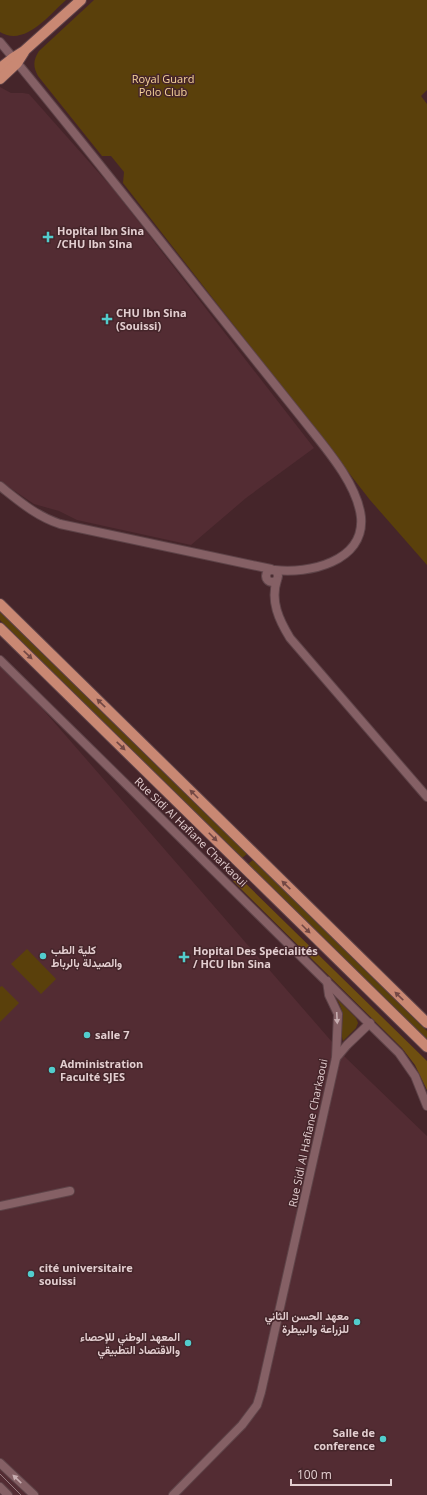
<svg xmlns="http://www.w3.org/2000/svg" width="427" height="1495" font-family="'Open Sans',Vazirmatn,sans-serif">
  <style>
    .built { fill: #532c33 }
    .green { fill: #5a400b }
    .forest { fill: #6f4f10 }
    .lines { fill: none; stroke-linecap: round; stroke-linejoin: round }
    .minor-casing { stroke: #5e4348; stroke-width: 10 }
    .major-casing { stroke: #5e4348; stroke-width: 12 }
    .minor { stroke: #856065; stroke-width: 8 }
    .major { stroke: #c98873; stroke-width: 10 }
    .tram { stroke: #957a7e; stroke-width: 1 }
    .oneway { fill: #734844 }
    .oneway2 { fill: #c7adb0 }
    .poi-dot { fill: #52cdcd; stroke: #45252a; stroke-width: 1.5 }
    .labels { text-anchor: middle; stroke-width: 3; stroke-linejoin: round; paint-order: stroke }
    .park-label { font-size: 11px; fill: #f7d49b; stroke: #45252a }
    .poi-label { font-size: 11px; font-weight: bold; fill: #e3ced0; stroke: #45252a; text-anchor: start }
    .street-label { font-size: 11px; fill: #e3ced0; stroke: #45252a }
  </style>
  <rect width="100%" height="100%" fill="#45252a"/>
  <g class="built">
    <path d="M0,87L11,93H23L29,94L114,190L314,448L246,498L191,545L77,520L59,511L34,504L0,481Z"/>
    <path d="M0,660L346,1058L427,1136V1495H0Z"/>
  </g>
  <g class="green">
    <path d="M0,0H66C49,15 25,47 0,32Z"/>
    <path d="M94,0H427V90L421,96L427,104V565L370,500L123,183L124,172L111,156H102L38,76C33,67 33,60 39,51Z"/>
    <path d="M0,612L247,854L242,858L0,620Z"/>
    <path d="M253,860L427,1031V1040L248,864Z"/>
    <path d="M27,949L56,979L41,994L11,964Z"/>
    <path d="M2,986L19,1003L0,1022V987Z"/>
    <path d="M336,998L356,1018L358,1023L356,1028L343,1041C338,1024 349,1018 336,998Z"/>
  </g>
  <path class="forest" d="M238,876L427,1061V1090L415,1065L402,1048L233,881Z"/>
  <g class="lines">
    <defs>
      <g id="minor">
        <path d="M0,42C78,136 153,232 229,327C253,357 277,387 301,417C322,444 357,482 361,517C365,562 308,574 275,570"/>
        <path d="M0,486C19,501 36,516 60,524L271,569"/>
        <circle cx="272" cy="576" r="6"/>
        <path d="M277,580C270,601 279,620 290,638L427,797"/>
        <path d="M0,660L399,1053L415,1076L427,1106"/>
        <path d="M336,1058L347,1045L370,1023"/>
        <path d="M0,1206L70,1191"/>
        <path d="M0,1463L34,1495"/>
        <path d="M0,1487L8,1495"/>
        <path d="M173,1495L242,1425L257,1405L261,1392L336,1058L338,1014L329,995L327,981"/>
      </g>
      <g id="major">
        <path d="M0,68L13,58L24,51L81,0"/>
        <path d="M0,79L17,63L24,52"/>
        <path d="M0,604L427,1023"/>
        <path d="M0,628L427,1047"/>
      </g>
    </defs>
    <use href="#minor" class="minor-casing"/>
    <use href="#major" class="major-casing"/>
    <use href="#minor" class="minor"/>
    <use href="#major" class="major"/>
    <path class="tram" d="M0,1474L21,1495"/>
  </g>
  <defs><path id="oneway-solid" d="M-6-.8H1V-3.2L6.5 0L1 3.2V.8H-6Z"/></defs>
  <g class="oneway">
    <use href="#oneway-solid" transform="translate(28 655) rotate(44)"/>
    <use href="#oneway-solid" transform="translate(101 703) rotate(-136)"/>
    <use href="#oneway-solid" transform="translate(121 746) rotate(44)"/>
    <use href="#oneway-solid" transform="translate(194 794) rotate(-135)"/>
    <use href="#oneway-solid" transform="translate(213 837) rotate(45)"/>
    <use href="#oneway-solid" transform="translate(286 885) rotate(-136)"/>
    <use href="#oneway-solid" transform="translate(306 929) rotate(45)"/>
    <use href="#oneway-solid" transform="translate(399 996) rotate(-136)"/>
  </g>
  <g class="oneway2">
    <use href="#oneway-solid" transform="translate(337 1018) rotate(87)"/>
    <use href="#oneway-solid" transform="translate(17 1479) rotate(-136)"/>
  </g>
  <g class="poi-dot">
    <path d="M46 231h4v4h4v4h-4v4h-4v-4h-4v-4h4z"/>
    <path d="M105 313h4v4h4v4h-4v4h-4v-4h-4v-4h4z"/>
    <circle cx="43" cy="956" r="4"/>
    <path d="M182 951h4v4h4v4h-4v4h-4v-4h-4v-4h4z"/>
    <circle cx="87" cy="1035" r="4"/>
    <circle cx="52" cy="1070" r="4"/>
    <circle cx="31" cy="1274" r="4"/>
    <circle cx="357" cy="1322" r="4"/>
    <circle cx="188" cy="1343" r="4"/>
    <circle cx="383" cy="1439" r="4"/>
  </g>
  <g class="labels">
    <g class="park-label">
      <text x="163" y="83">Royal Guard<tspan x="163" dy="13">Polo Club</tspan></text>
    </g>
    <g class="poi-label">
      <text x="57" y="235">Hopital Ibn Sina<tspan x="57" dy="13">/CHU Ibn SIna</tspan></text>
      <text x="116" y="317">CHU Ibn Sina<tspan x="116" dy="13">(Souissi)</tspan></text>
      <text x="51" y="954">كلية الطب<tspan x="51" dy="13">والصيدلة بالرباط</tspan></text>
      <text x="193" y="955">Hopital Des Spécialités<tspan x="193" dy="13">/ HCU Ibn Sina</tspan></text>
      <text x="95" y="1039">salle 7</text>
      <text x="60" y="1068">Administration<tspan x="60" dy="13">Faculté SJES</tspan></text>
      <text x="39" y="1272">cité universitaire<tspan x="39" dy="13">souissi</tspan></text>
      <text x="349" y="1320" text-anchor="end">معهد الحسن الثاني<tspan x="349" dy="13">للزراعة والبيطرة</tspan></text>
      <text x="180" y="1341" text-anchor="end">المعهد الوطني للإحصاء<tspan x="180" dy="13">والاقتصاد التطبيقي</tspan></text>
      <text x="375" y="1437" text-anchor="end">Salle de<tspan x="375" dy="13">conference</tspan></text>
    </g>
    <g class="street-label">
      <text transform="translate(191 832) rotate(44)" y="4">Rue Sidi Al Hafiane Charkaoui</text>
      <text transform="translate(308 1133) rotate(-78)" y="4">Rue Sidi Al Hafiane Charkaoui</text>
    </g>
  </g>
  <path d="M291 1479v6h100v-6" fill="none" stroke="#e3ced0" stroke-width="2"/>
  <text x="297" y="1479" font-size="12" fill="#e3ced0" stroke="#45252a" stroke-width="3" paint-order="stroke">100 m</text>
</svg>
